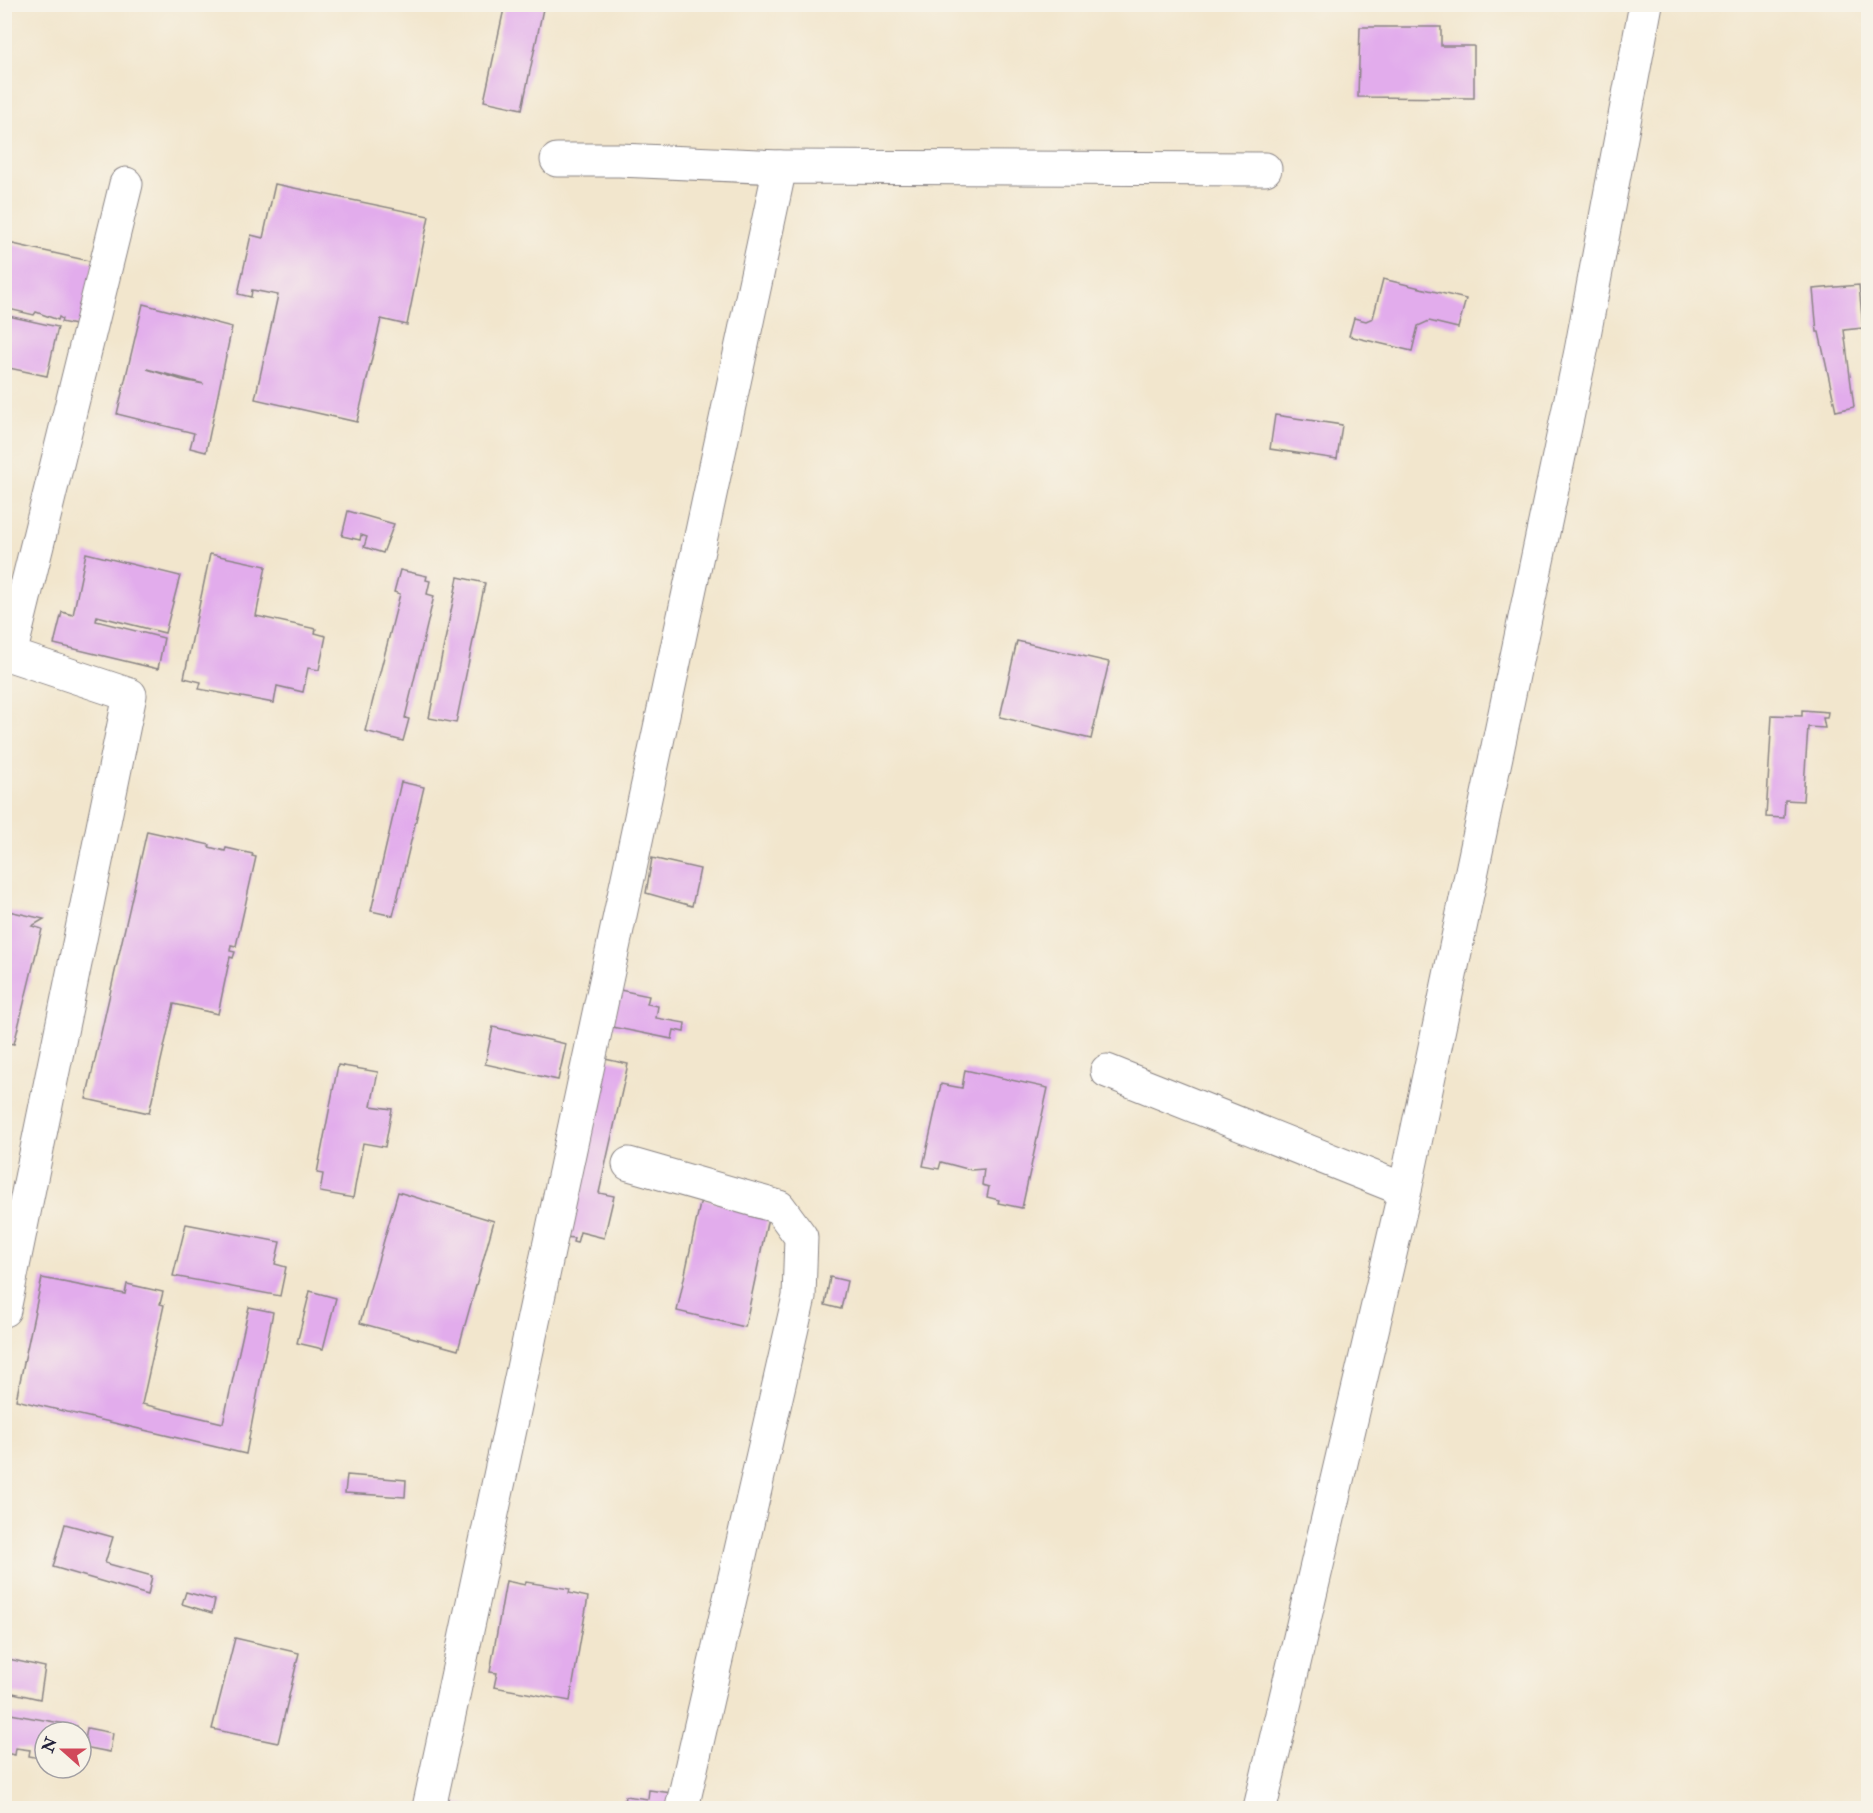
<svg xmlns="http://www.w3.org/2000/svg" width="1873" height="1813" font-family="'IM FELL Double Pica',serif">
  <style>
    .building { fill: #e2acec; fill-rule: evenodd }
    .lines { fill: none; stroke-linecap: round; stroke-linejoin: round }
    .street-casing { stroke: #8a8484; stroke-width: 35 }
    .street { stroke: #fff; stroke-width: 33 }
  </style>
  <rect width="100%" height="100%" fill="#f7f3e8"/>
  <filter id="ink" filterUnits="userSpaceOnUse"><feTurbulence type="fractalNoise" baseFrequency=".0167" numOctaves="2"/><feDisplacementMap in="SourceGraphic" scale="12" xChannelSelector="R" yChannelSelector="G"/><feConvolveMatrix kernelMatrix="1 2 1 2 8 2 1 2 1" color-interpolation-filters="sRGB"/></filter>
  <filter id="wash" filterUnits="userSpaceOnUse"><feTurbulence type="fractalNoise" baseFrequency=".008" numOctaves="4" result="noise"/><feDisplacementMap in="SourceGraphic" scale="24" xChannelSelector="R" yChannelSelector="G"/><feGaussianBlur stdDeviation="1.35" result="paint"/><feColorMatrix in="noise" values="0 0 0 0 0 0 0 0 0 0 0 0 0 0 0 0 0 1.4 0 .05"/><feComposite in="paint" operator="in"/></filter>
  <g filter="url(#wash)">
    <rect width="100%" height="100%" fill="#f2e6cd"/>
    <g id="blocks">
      <g class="building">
        <path d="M505,4H544L522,109L484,101Z"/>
        <path d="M1360,27H1441V46H1474V98L1358,97Z"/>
        <path d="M275,184L429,216L407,325L381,319L357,422L255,399L278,295L252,290L251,297L238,294L251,235L263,238Z"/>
        <path d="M4,242L94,262L80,326L61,322L62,319L59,317L58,320L36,312L34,315L4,308Z"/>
        <path d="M1383,279L1466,299L1458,328L1429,321L1418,326L1412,351L1349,336L1354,318L1366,321L1373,318Z"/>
        <path d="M1859,285L1863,328L1844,330L1854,407L1836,411L1819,332H1817L1813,289Z"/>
        <path d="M143,304L232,327L206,452L190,448L194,433L117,414ZM147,369L204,384L182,380Z"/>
        <path d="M4,315L58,327L47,376L4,367Z"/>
        <path d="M1275,415L1342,425L1337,459L1270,449Z"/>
        <path d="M348,511L394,524L383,553L364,547L367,537L361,535L360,540L342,536Z"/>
        <path d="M86,553L180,576L165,633L97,616L96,621L164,638L158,669L54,644L62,612L73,615Z"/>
        <path d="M210,554L266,566L256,616L316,629L315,633L326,636L319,670L308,668L303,692L277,686L274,703L199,689L201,682L184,678Z"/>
        <path d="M400,570L427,576L426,580L430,581L427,594L434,596L405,718L409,719L403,741L365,731L400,594L394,592Z"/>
        <path d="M458,577L485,583L456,723L429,718Z"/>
        <path d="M1017,641L1109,662L1091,739L1000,717Z"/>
        <path d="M1802,710L1828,712L1827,718H1823L1825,728L1808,727L1803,801L1785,800L1784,818L1766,817L1772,715L1802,716Z"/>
        <path d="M401,782L424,787L393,916L371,911Z"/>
        <path d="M147,831L210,845L209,847L225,851L226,848L253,854L252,856L256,857L236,946L231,945L230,951L235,952L233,958L230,957L218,1014L174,1004L149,1113L86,1099Z"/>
        <path d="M652,858L700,869L692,906L646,893Z"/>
        <path d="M4,910L44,919L32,926L42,929L14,1044L4,1042Z"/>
        <path d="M620,990L649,996L647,1004L658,1006L656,1018L685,1023L684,1032L674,1030L672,1039L612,1027Z"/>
        <path d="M493,1027L566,1044L558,1080L485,1064Z"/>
        <path d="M605,1059L628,1064L599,1193L614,1196L604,1238L580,1232L577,1243L573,1242L574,1238L565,1237Z"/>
        <path d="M338,1065L378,1072L371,1106L392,1109L385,1147L363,1143L353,1198L320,1192L323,1174L317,1173Z"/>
        <path d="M965,1070L1048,1088L1022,1208L998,1203L999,1200L987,1197L989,1187L982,1185L984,1169L971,1170L941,1162L939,1169L923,1166L941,1084L962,1088Z"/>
        <path d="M398,1192L494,1221L458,1350L360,1323Z"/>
        <path d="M701,1199L769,1213L745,1327L677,1311Z"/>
        <path d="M186,1224L280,1242L275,1264L286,1267L280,1296L173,1276Z"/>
        <path d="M830,1277L847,1281L841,1309L825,1305Z"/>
        <path d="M42,1278L125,1294L127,1284L163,1292L160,1304L164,1305L142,1404L223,1423L249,1307L273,1312L246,1454L16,1400Z"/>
        <path d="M310,1291L336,1298L323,1349L297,1343Z"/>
        <path d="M347,1475L406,1480L405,1497L345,1493Z"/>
        <path d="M65,1524L113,1537L105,1563L152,1576L148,1595L53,1567Z"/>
        <path d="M506,1581L525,1585L526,1582L570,1589L569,1593L588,1597L570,1701L494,1687L497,1673L490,1672Z"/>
        <path d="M186,1592L215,1600L212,1613L182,1604Z"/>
        <path d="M235,1638L299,1653L278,1743L212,1729Z"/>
        <path d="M4,1658L45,1667L40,1699L4,1691Z"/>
        <path d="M5,1713L77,1726L76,1732H45V1759L29,1756L30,1750L16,1748L15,1755L5,1753Z"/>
        <path d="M87,1728L113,1733L110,1752L84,1747Z"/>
        <path d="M649,1790L672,1793L679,1808H623L625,1796L648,1799Z"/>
        <path d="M444,1800L476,1808H442Z"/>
      </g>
    </g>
  </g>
  <g filter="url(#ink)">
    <use href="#blocks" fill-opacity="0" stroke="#8a8484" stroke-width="1.5"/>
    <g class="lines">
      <defs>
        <g id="street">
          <path d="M557,160H619L780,167"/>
          <path d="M1107,1071L1405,1190"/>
          <path d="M629,1164L779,1207L801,1237L799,1297L682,1808"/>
          <path d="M4,1310L130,695L10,655L126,184"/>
          <path d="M429,1808L780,167L1265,169"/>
          <path d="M1260,1808L1405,1190L1581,351L1646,4"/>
        </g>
      </defs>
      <use href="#street" class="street-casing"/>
      <use href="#street" class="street"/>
    </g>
  </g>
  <rect width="1873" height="1813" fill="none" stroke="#f7f3e8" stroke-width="24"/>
  <g transform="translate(63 1750) rotate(291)"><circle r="28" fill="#f7f3e8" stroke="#a29fa3" stroke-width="1.5"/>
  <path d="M0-4.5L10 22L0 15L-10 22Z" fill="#d1495b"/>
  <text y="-9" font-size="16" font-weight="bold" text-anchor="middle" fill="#22223b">N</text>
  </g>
</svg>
